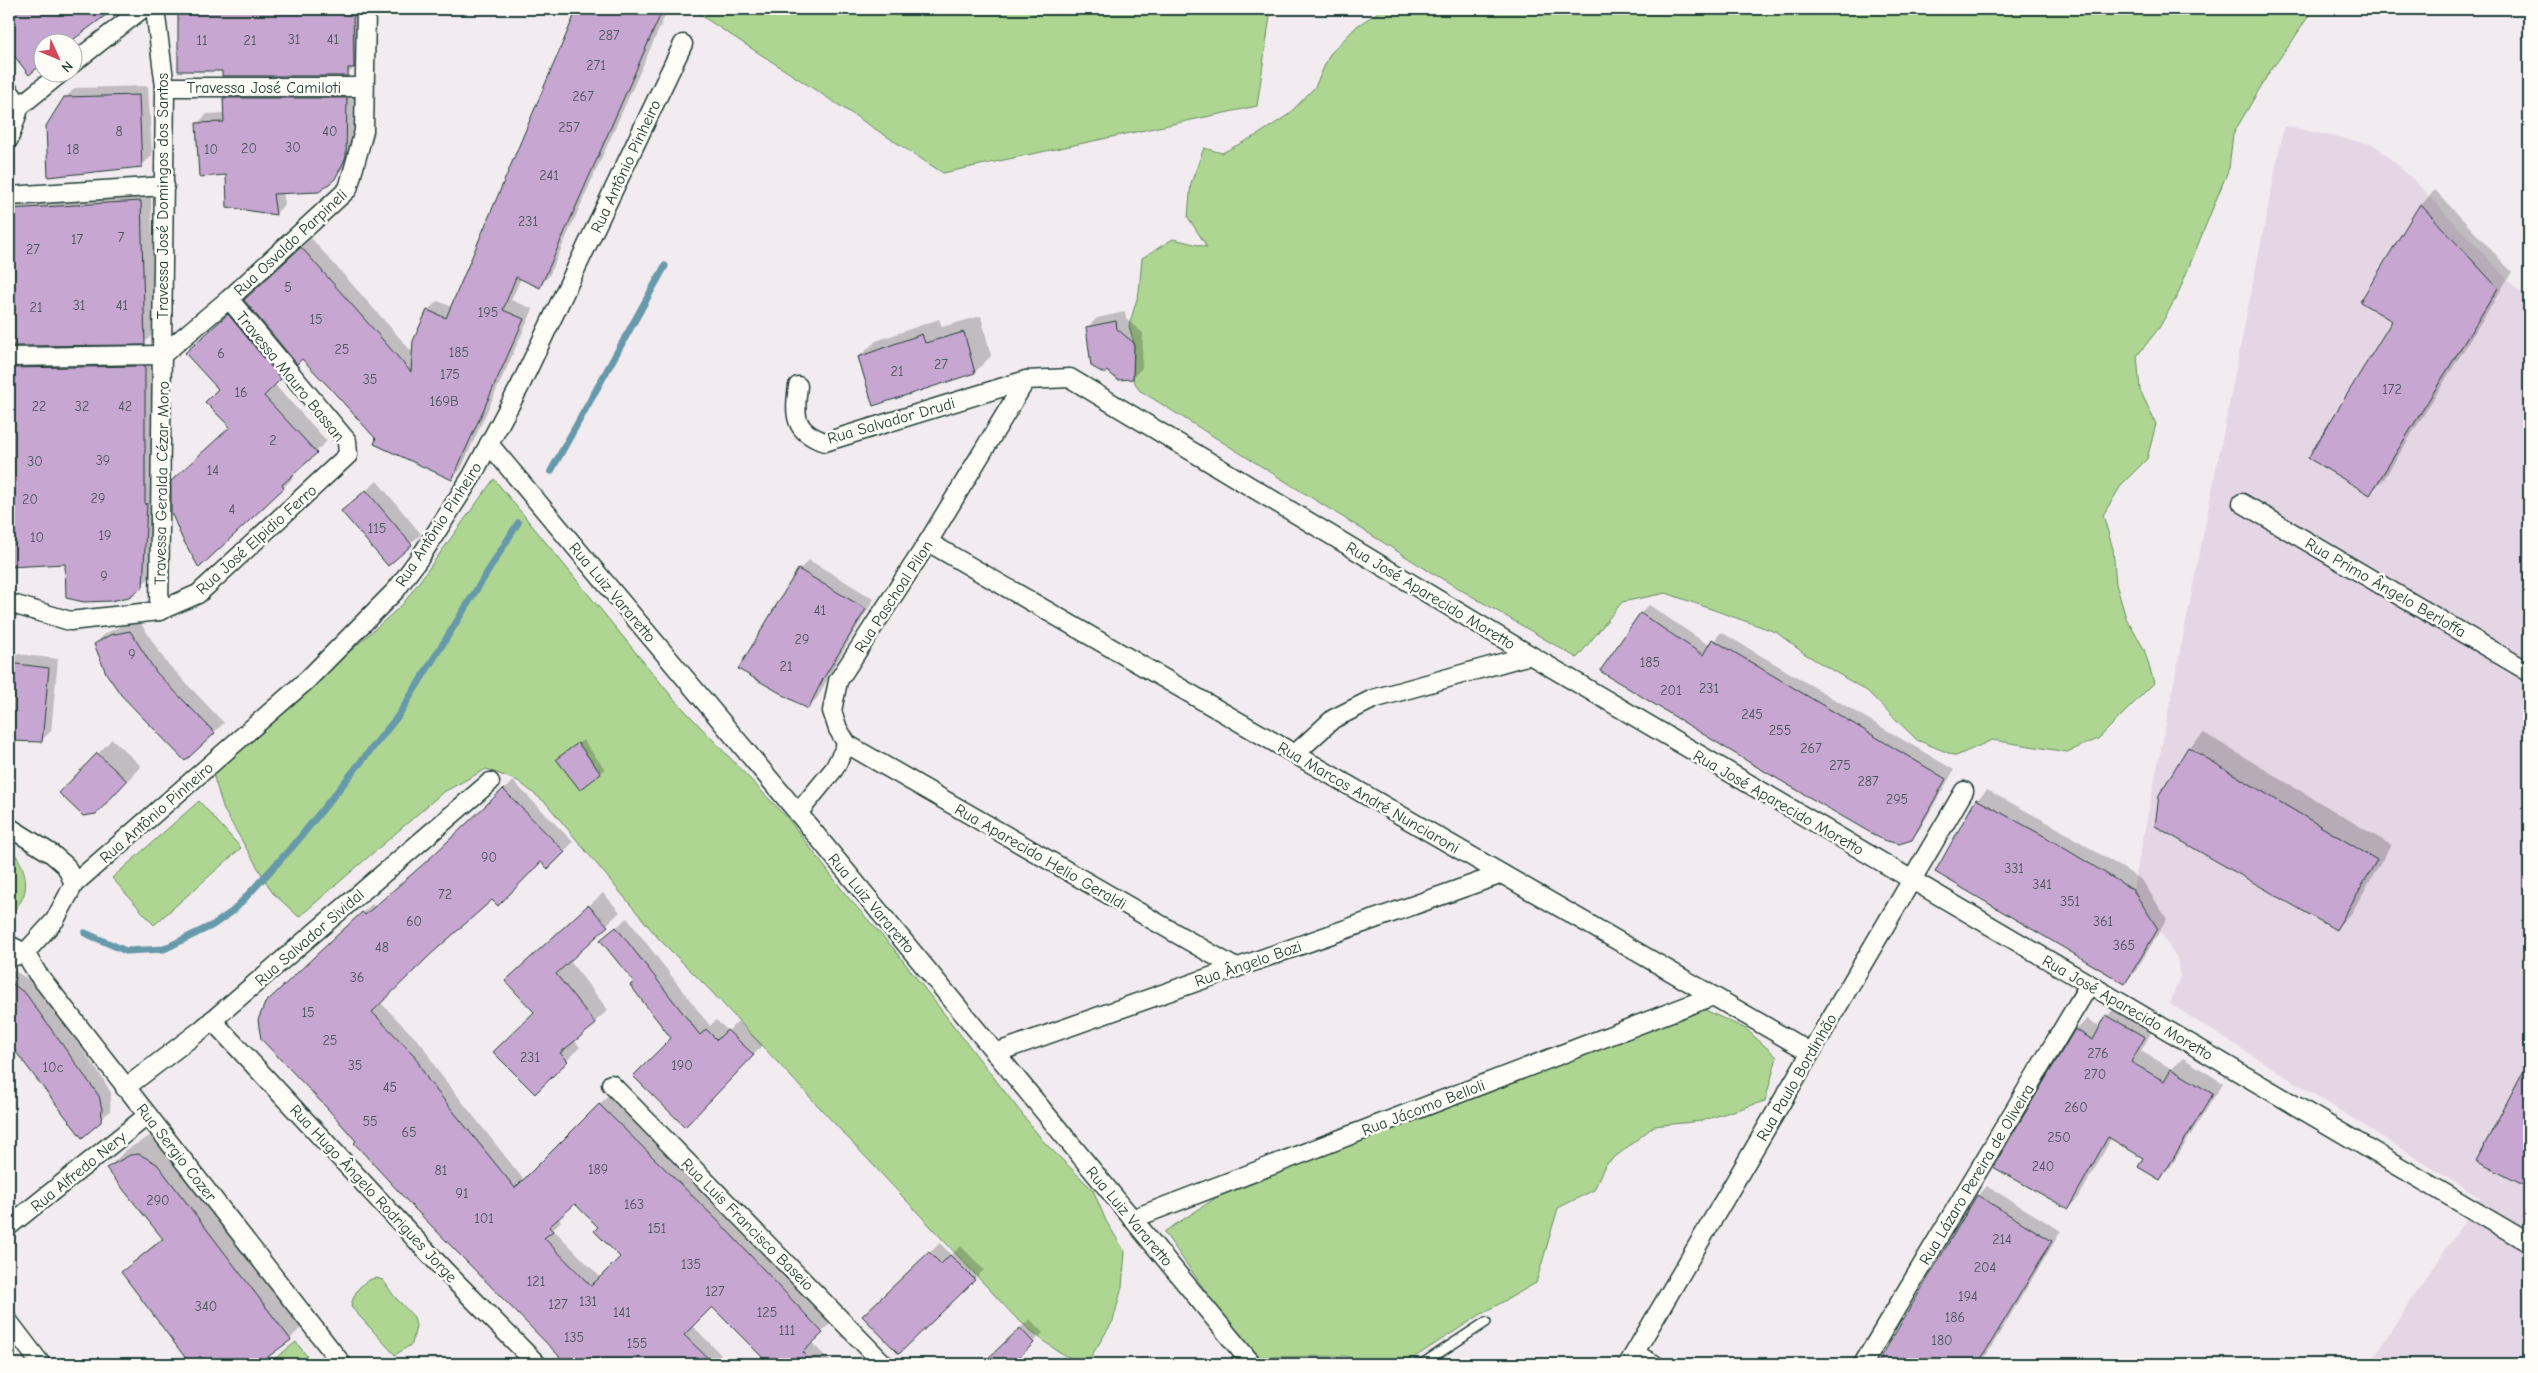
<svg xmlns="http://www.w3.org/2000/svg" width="2538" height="1373" font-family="'Comic Neue',sans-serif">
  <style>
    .built { fill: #e5d6e6 }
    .green { fill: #aed692; stroke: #668a63 }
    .shadow { fill: #0003; fill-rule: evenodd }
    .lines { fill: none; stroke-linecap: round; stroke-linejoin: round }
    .stream { stroke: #669aaa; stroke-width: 7 }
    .building { fill: #c7a6d1; stroke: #1f3d34; fill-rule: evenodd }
    .service-casing { stroke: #1f3d34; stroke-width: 12 }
    .minor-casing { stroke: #1f3d34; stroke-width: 21 }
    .service { stroke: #fdfcf7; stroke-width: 9 }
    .minor { stroke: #fdfcf7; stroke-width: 18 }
    .labels { text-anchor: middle; stroke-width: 5; stroke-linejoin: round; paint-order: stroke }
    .number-label { font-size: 14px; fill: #49575b }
    .street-label { font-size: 16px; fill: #1f3d34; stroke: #fdfcf7 }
  </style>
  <rect width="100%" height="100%" fill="#f2ebef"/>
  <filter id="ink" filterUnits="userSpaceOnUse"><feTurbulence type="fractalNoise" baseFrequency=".02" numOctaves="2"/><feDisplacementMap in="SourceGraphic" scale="10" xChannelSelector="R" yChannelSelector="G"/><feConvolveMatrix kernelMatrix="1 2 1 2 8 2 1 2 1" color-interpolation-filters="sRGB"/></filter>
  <g filter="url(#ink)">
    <path class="built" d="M2284,126L2375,145L2414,180L2529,302V1364H2369L2480,1198L2170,1004L2180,977L2177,958L2133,890Z"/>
    <g class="green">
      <path d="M691,9H1271L1257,106L943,173Z"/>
      <path d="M1383,9H2313L2291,43L2270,71L2233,134L2229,168L2177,296L2159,328L2137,356L2140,390L2156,424L2147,459L2122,484L2103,515L2113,549L2116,584L2126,618L2144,649L2154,683L2098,739L2067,752L1992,740L1956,756L1917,740L1867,691L1805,654L1776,632L1666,593L1622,602L1577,658L1429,571L1139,390L1133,379L1134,343L1129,326L1139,292L1142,258L1173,239L1207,247L1188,217L1191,183L1204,148L1222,153L1259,134L1288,115L1315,87L1330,54L1357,26Z"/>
      <path d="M494,479L673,698L789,820L846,895L893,948L1043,1141L1093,1190L1106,1221L1125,1252L1122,1287L1113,1321L1087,1363C1061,1359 1037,1335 1016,1318L709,989L659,939L546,803L518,781L486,769L442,793L299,917L272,892L224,810L213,774L403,604Z"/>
      <path d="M199,801L241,848L154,925L112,878Z"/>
      <path d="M9,847C28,867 34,896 9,914Z"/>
      <path d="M1703,1009L1746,1029L1777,1057L1765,1101L1701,1121L1654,1126L1605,1165L1594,1190L1558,1208L1536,1283L1478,1316L1404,1364H1363L1346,1356L1260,1357L1228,1323L1164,1232L1228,1190Z"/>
      <path d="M376,1278L383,1280L394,1296L414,1317L416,1326L412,1344L395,1355L351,1307C353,1293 362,1280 376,1278Z"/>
      <path d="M296,1342L313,1364H268Z"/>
    </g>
    <g class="shadow">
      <path d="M9,9H112L68,42H42V63L29,73L9,48Z"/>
      <path d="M181,9H362L357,65L347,75L223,69L179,10Z"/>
      <path d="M578,9H668L549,276L539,286L521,278L511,300L533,309L461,469L452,479L377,439L255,290L311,238L413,353L414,341L428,310L438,301L452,307Z"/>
      <path d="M148,86L152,156L142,165L65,98L75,88Z"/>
      <path d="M234,88H356L354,152L344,167L334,178L283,192L285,204L275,214L227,174L197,124L207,114L225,113L224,98Z"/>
      <path d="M2435,190L2512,272L2384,479L2369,494L2393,321L2361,301L2421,205Z"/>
      <path d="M151,191L154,333L144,343L9,345V349V218H11V210L21,199Z"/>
      <path d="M239,304L292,367L274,384L327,441L293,474L295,476L284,487L199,566L231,427L219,389L198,342Z"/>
      <path d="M1125,312L1126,319L1143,333L1142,368L1132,378L1108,370L1087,328L1097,318Z"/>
      <path d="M981,316L991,356L975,372L859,357L876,341L939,319L942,327Z"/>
      <path d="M154,357L152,576L128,596L96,602L84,601L67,563L12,566L9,563V361Z"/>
      <path d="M377,481L421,534L388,564L343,511Z"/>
      <path d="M809,560L874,599L833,668L818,697L808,707L799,570Z"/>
      <path d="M1649,605L1710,646L1721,632L1954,770L1920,829L1911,839L1641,613Z"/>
      <path d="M140,622L166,662L224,723L185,759L95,644L105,634L121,626Z"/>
      <path d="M9,653L58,659L51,731L41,741L9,739Z"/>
      <path d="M2204,733L2391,845L2351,914L2336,928L2189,748Z"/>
      <path d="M112,739L141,766L111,798L98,754Z"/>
      <path d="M583,740L605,769L600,774L562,755Z"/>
      <path d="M513,781L573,842L548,868L541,861L492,898L429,954L380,1002L423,1046L437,1070L524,1180L609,1095L729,1214L831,1323L811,1342L833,1364H767L769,1362L712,1305L692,1325L730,1364H569L412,1204L358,1140L276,993L372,904L375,907L439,851ZM575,1202L600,1227L622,1257L601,1278L553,1229L561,1221L558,1217Z"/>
      <path d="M1987,790L2054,826L2142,880L2167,919L2135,972L2125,982L1977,800Z"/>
      <path d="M603,893L620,912L569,960L608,1010L574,1040L580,1047L535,1092V1012L521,968Z"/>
      <path d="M627,918L710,1026L716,1020L728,1031L738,1021L763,1045L685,1125L673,1038L635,982L602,940Z"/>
      <path d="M13,970L36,984L100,1074L111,1093L110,1111L82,1137L9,1040V974Z"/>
      <path d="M2118,1005L2155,1026L2141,1051L2172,1069L2183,1058L2223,1083L2170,1168L2159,1178L2145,1158L2112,1137L2079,1197L2068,1208L2076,1030L2087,1019L2101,1027L2107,1016Z"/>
      <path d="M2529,1068V1187L2478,1161L2523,1074Z"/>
      <path d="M150,1136H158L308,1320L290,1339L256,1364H208L122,1272L163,1237L108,1168L126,1150Z"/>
      <path d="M1987,1186L2061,1231L1981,1364H1878L1978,1196Z"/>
      <path d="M940,1243L951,1255L961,1246L984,1270L899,1352L873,1307Z"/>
      <path d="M1030,1319L1043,1333L1015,1360L1020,1364H983Z"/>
    </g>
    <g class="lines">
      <g class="stream">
        <path d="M551,471L665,266"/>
        <path d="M9,890L12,892"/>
        <path d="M85,933L126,951L164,949L213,925L233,911L294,845L398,716L518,523"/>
      </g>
    </g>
    <g class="building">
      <path d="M9,9H114L70,42H42V64L29,75L9,49Z"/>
      <path d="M353,9L354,68H348V76H222V71H178V10Z"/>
      <path d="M577,9H663L540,288L516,277L503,310L524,319L452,480L374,444L376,439L329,387L302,359L297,364L244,300L301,247L411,372L413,341L427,310L446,318Z"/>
      <path d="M139,95L142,167L48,177L46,126L64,97Z"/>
      <path d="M223,98H347L346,157L335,179L319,192L273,194L276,215L227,207L226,175L199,177L196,123L224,122Z"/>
      <path d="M141,201L145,345L9,346V209Z"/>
      <path d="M2420,204L2498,288L2370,495L2308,458L2392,321L2360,302Z"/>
      <path d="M228,314L281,379L264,396L317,453L282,485L284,488L199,568L182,538L171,512V481L230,427L205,402L218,389L185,353Z"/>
      <path d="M1116,321L1117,329L1134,343L1133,379L1118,380L1107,371L1105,374L1091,366L1086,327Z"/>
      <path d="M964,332L975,373L873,406L858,357L922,334L925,343Z"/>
      <path d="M145,366V505L147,503L143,587L129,597L111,601L84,602L66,598L65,564L9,567V368Z"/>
      <path d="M366,490L412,545L388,566L341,511Z"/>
      <path d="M798,569L866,609L823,679L808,709L738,669Z"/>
      <path d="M1640,613L1703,655L1712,639L1946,779L1912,840L1899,844L1883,840L1752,764L1600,671Z"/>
      <path d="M130,631L156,672L215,733L185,761L121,695L106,673L94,644L110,635Z"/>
      <path d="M9,663L49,668L42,742L9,741Z"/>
      <path d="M578,743L601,774L580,790L556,759Z"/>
      <path d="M2188,747L2377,860L2336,930L2155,826L2159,795Z"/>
      <path d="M97,753L127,781L96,814L83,816L59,793Z"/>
      <path d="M503,789L565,852L548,869L541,862L498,906L492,900L430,955L372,1012L414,1055L428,1080L515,1188L599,1104L720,1223L823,1333L803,1352L815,1364H769L712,1307L684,1335L714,1364H567L411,1205L354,1143L356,1141L327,1108L261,1039L258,1020L265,1003L362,912L365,915L428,860ZM575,1204L598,1227L594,1231L620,1257L591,1286L544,1238L553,1231L549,1227Z"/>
      <path d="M1976,799L2044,836L2133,890L2158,929L2125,984L1935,872Z"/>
      <path d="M588,905L608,926L556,974L596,1024L560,1053L568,1061L535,1094L493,1052L534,1012L505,981Z"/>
      <path d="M616,927L700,1035L706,1029L717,1040L727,1030L754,1055L685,1127L633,1076L671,1038L630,985L634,982L600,940Z"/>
      <path d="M9,981L26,994L99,1096L102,1109L101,1122L82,1138L9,1043Z"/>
      <path d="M2106,1015L2145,1037L2131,1062L2164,1081L2171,1069L2213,1094L2160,1180L2138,1167L2143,1158L2108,1137L2068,1209L1993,1167L2075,1029L2093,1040Z"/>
      <path d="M2529,1060V1188L2476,1161Z"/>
      <path d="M139,1154L157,1164L291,1340L258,1364H207L200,1356L190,1364L121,1272L163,1239L106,1168L130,1155Z"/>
      <path d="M1977,1195L2052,1241L1978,1364H1877Z"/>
      <path d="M929,1252L941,1264L950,1255L975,1280L899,1354L862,1316Z"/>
      <path d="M1020,1328L1034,1343L1012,1364H982Z"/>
    </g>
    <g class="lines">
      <defs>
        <path id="service" d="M1422,1364L1486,1322"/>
        <g id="minor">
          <path d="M155,9L165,87L159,611"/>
          <path d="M72,64L142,9"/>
          <path d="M165,87H364"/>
          <path d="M9,91L20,106L9,139"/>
          <path d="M9,115L62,72"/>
          <path d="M9,196L165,186"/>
          <path d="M162,355L229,299L348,189L364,131L366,9"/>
          <path d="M9,357L162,355"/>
          <path d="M798,386C794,416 794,432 825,442L1026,380L1070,378L1530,655L2529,1243"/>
          <path d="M489,444L798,813L1252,1364"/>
          <path d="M2242,503L2529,672"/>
          <path d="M928,542L1810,1052"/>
          <path d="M9,603L70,621L159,611L198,594L348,455L347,441L229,299"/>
          <path d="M847,744L1236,968"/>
          <path d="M1295,754L1333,719L1373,699L1530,655"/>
          <path d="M798,813L834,769L847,744L838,729L832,711L838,681L928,542L1026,380"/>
          <path d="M9,827L52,854L66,866L74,884"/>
          <path d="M9,945L25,953L37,973L342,1364"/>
          <path d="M9,958L25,953L55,920L74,884L307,680L396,590L421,556L472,476L520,386L683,44"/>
          <path d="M212,1020L446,1272L537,1364"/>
          <path d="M995,1053L1502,874"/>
          <path d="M611,1084L884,1364"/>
          <path d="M125,1088L201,1030L490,782"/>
          <path d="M1132,1219L1713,996"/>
          <path d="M9,1226L148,1115"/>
          <path d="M9,1322L41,1364"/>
          <path d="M1635,1354L1654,1364"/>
          <path d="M1628,1364L1964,791"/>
          <path d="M1863,1364L2089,985"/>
        </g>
      </defs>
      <use href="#service" class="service-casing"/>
      <use href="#minor" class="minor-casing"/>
      <use href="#service" class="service"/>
      <use href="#minor" class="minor"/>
    </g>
  </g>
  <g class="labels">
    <g class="number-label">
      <text x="609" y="40">287</text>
      <text x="294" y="44">31</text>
      <text x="333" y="44">41</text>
      <text x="202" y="45">11</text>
      <text x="250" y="45">21</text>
      <text x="596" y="70">271</text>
      <text x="583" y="101">267</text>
      <text x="569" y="132">257</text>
      <text x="119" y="136">8</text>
      <text x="330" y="136">40</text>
      <text x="293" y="152">30</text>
      <text x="249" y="153">20</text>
      <text x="73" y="154">18</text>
      <text x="211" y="154">10</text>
      <text x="549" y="180">241</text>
      <text x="528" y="226">231</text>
      <text x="121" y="242">7</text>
      <text x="77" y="244">17</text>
      <text x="33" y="254">27</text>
      <text x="288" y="292">5</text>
      <text x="79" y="310">31</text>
      <text x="122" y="310">41</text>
      <text x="36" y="312">21</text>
      <text x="488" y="317">195</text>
      <text x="316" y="324">15</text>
      <text x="342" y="354">25</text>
      <text x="459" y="357">185</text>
      <text x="221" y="358">6</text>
      <text x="941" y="369">27</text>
      <text x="897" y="376">21</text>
      <text x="450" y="379">175</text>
      <text x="370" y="384">35</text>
      <text x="2392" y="394">172</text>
      <text x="241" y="397">16</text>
      <text x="444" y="406">169B</text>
      <text x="39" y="411">22</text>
      <text x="82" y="411">32</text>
      <text x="125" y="411">42</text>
      <text x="273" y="445">2</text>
      <text x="103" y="465">39</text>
      <text x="35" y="466">30</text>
      <text x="213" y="475">14</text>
      <text x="98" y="503">29</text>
      <text x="30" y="504">20</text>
      <text x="232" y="514">4</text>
      <text x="377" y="533">115</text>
      <text x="105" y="540">19</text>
      <text x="37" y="542">10</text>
      <text x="104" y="581">9</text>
      <text x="820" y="615">41</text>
      <text x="802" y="644">29</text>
      <text x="132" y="659">9</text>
      <text x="1650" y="667">185</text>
      <text x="786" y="671">21</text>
      <text x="1709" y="693">231</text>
      <text x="1671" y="695">201</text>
      <text x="1752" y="719">245</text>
      <text x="1780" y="735">255</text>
      <text x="1811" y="753">267</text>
      <text x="1840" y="770">275</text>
      <text x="1868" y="786">287</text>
      <text x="1897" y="804">295</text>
      <text x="489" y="862">90</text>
      <text x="2014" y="873">331</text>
      <text x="2042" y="889">341</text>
      <text x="445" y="899">72</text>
      <text x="2070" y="906">351</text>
      <text x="414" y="926">60</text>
      <text x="2103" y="926">361</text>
      <text x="2124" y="950">365</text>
      <text x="382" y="952">48</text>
      <text x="357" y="982">36</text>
      <text x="308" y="1017">15</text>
      <text x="330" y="1045">25</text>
      <text x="2098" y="1058">276</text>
      <text x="530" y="1062">231</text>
      <text x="355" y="1070">35</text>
      <text x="682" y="1070">190</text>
      <text x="53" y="1072">10c</text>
      <text x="2095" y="1079">270</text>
      <text x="390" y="1092">45</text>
      <text x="2076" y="1112">260</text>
      <text x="370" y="1126">55</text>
      <text x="409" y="1137">65</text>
      <text x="2059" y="1142">250</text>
      <text x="2043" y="1171">240</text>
      <text x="598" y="1174">189</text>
      <text x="441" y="1175">81</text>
      <text x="462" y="1198">91</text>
      <text x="158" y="1205">290</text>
      <text x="634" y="1209">163</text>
      <text x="484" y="1223">101</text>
      <text x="657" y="1233">151</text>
      <text x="2002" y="1244">214</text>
      <text x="691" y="1269">135</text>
      <text x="1985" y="1272">204</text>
      <text x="536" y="1286">121</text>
      <text x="715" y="1296">127</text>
      <text x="1968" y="1301">194</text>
      <text x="588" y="1306">131</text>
      <text x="558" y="1309">127</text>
      <text x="206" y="1311">340</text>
      <text x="622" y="1317">141</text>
      <text x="767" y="1317">125</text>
      <text x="1955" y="1322">186</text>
      <text x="787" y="1335">111</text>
      <text x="574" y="1342">135</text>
      <text x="1942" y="1345">180</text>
      <text x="637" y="1348">155</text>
    </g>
    <g class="street-label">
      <text x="264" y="93">Travessa José Camiloti</text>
      <text transform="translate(625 166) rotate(-65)" y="6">Rua Antônio Pinheiro</text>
      <text transform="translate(162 196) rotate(-90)" y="6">Travessa José Domingos dos Santos</text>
      <text transform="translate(290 242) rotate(-43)" y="6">Rua Osvaldo Parpineli</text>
      <text transform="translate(291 376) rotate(51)" y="6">Travessa Mauro Bassan</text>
      <text transform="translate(891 420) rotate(-16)" y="6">Rua Salvador Drudi</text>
      <text transform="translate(161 483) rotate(-89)" y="6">Travessa Geralda Cézar Moro</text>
      <text transform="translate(438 524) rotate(-57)" y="6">Rua Antônio Pinheiro</text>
      <text transform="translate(256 539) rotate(-42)" y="6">Rua José Elpidio Ferro</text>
      <text transform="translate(2386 587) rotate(30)" y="6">Rua Primo Ângelo Berloffa</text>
      <text transform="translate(613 592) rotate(50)" y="6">Rua Luiz Vararetto</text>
      <text transform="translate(1431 595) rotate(31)" y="6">Rua José Aparecido Moretto</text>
      <text transform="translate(893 596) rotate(-57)" y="6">Rua Paschoal Pilon</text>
      <text transform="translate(1369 797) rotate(30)" y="6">Rua Marcos André Nunciaroni</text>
      <text transform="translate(1779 802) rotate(30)" y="6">Rua José Aparecido Moretto</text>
      <text transform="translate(156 812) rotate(-41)" y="6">Rua Antônio Pinheiro</text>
      <text transform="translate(1041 856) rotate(30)" y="6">Rua Aparecido Helio Geraldi</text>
      <text transform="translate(872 903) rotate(50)" y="6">Rua Luiz Vararetto</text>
      <text transform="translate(309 937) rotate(-41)" y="6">Rua Salvador Sividal</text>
      <text transform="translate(1248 963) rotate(-19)" y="6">Rua Ângelo Bozi</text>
      <text transform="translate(2128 1007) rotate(30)" y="6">Rua José Aparecido Moretto</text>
      <text transform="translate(1796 1077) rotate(-60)" y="6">Rua Paulo Bordinhão</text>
      <text transform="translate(1423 1107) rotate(-21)" y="6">Rua Jácomo Belloli</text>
      <text transform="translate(177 1152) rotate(52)" y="6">Rua Sergio Cozer</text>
      <text transform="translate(78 1171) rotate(-39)" y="6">Rua Alfredo Nery</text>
      <text transform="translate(1976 1174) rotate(-59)" y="6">Rua Lázaro Pereira de Oliveira</text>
      <text transform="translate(374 1193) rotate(47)" y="6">Rua Hugo Ângelo Rodrigues Jorge</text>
      <text transform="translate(1130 1216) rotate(50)" y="6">Rua Luiz Vararetto</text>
      <text transform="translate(748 1224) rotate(45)" y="6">Rua Luis Francisco Baseio</text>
    </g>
  </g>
  <rect width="2538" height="1373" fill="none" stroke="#fdfcf7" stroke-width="30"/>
  <rect x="15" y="15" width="2508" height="1343" fill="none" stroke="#1f3d34" stroke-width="2" filter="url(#ink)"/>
  <g transform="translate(58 58) rotate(134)"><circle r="24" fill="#fdfcf7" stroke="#a4b0a9"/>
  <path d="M0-4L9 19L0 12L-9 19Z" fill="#d1495b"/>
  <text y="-8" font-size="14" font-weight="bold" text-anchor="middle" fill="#1f3d34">N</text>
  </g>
</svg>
